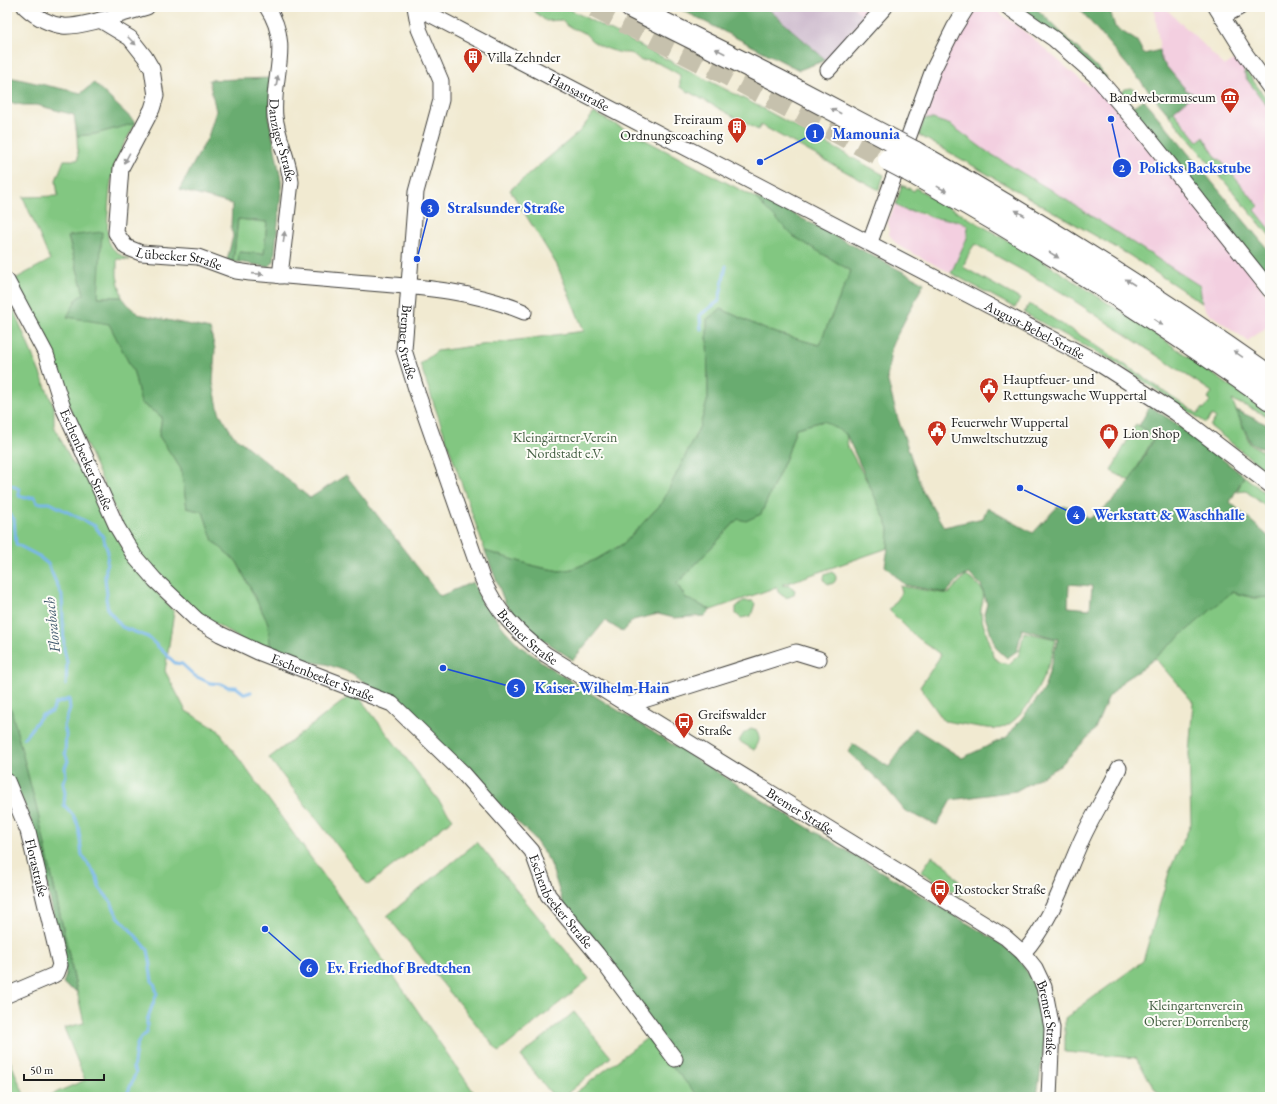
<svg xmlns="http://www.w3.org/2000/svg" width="1277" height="1104" font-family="'EB Garamond',serif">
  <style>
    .built { fill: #f3cfe0 }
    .industrial { fill: #cfbdcf }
    .green { fill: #82c781; stroke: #4f724e }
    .forest { fill: #69ac6f; stroke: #426446; fill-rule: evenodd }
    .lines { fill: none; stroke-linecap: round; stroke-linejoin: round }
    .stream { stroke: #79b7ec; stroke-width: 3 }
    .highway-tunnel { stroke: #c6c1ad; stroke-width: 22; stroke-dasharray: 22 11; stroke-linecap: butt }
    .minor-casing { stroke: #3c3b37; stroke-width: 17 }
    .highway-casing { stroke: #3c3b37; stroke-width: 24 }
    .minor { stroke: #fff; stroke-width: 15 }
    .highway { stroke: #fff; stroke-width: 22 }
    .highway-bridge-casing { stroke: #3c3b37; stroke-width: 24; stroke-linecap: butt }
    .highway-bridge { stroke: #fff; stroke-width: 22 }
    .oneway { fill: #999 }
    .labels { text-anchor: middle; stroke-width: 4; stroke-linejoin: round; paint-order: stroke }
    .poi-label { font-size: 14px; fill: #1c1c1c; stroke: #fdfcf7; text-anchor: start }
    .street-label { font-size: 14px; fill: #1c1c1c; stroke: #fdfcf7 }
    .park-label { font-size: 14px; fill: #456044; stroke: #fdfcf7 }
    .water-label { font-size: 15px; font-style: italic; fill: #415a6f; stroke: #fdfcf7 }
    .leader { fill: none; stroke: #1d4ed8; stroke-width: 1.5 }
    .callout-dot { fill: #1d4ed8; stroke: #fdfcf7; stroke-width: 1.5 }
    .mark-label { font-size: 12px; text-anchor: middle; font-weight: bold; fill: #fff }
    .callout-label { font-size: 15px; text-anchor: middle; font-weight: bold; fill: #1d4ed8; stroke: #fdfcf7; stroke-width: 4; stroke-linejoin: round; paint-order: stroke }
  </style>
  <rect width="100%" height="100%" fill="#fdfcf7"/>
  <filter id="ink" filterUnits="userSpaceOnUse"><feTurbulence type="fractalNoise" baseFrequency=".025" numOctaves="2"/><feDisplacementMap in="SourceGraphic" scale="8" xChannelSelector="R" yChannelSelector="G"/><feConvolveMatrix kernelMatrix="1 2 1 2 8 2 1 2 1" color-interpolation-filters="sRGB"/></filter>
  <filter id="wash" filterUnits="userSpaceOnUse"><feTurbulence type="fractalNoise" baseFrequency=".012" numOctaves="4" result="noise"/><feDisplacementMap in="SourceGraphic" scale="16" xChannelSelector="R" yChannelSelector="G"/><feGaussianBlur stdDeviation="0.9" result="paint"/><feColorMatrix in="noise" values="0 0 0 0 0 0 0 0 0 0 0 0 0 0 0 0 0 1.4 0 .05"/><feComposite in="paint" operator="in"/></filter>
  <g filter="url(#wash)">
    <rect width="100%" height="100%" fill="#f1ead1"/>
    <g class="built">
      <path d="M853,7H873L864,17Z"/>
      <path d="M978,7H990L997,11L1029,35L1089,87L1093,81L1199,208L1270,299V323L1261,332L1253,336L1248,341L1206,311L1202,303L1200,286L1054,192L986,151L951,125L924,119L944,62Z"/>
      <path d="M1154,7H1164L1204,45L1224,66L1237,58L1270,104V236L1110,44L1137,41L1144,54L1160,50Z"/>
      <path d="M896,204L899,208L933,218L959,220L968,226L967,238L951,273L899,246L894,241L889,234L888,221Z"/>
    </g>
    <path class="industrial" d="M766,7H853L864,17L826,60Z"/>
    <g class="green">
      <path d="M532,7H565L760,107L884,175L879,190L761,125L758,130L680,87V75C669,69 654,58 641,61C628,48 627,56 614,51C607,49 597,45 591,40C588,37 586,33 582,32C572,27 570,30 562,20L546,21L535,12Z"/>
      <path d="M1244,68L1270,104V110L1246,78Z"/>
      <path d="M1130,88L1135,90L1126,98L1133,107L1131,109L1121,94L1125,89Z"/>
      <path d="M1173,111L1198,141L1203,137L1218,160L1220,159L1224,165L1221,168L1226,175L1230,172L1259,206L1255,210L1270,229V236L1169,115Z"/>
      <path d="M594,113L754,197L793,236L851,271L819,345L769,331L721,309L707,319L708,398L700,426L662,503L623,544L595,560L572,569L560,571L538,567L485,551L420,364L437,351L584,331L557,265L510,190L579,132Z"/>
      <path d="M924,119H933L951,125L986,151L1054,192L1200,286L1202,303L1129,255L919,135Z"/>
      <path d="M136,123C128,137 119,151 114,167C110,177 106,227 108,237C109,249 120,255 130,260L117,259V276L122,297H97L68,237L84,294L109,323L134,373L141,403L162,417L159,436L181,469L187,508L203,512L213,541L237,562L268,623L271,653L242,640L180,601L131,545L13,280L50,260L23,197L58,196L56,180L64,160H78L77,136L95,134Z"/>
      <path d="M902,185L914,191L916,188L1031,254L1071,279L1160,337L1270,414V417L1232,400L1250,444L1270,455V474L1210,426L1216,418L1212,415L1206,423L1115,362L1024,313L1029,304L1088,340L1198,414L1202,408L1204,409L1210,401L1208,399L1212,392L1061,292L975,244L970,251L963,267L1020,299L1015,308L951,273L967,238L968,226C956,218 947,220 934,218C929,217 924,213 919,212C910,211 903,212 896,204Z"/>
      <path d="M238,219L267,222L264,254L240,252L238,262H233Z"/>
      <path d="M8,296L54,407V426L73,464L85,470L129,561L174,612L165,671L186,711L218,730L338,895L477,1097H46L85,1080L64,1028L84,1023L38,814L11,709L7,707Z"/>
      <path d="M824,421L846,434L848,447L873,492L889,528L888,548L782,585L790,586L795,590L794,594C787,600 784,597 778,592L777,587L711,610L686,598L677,584L738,519L761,514L787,456L796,428Z"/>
      <path d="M1136,424L1155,435L1130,481L1111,471Z"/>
      <path d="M1244,476L1270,497V510L1246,491L1237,492Z"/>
      <circle cx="830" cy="578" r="6"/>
      <path d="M965,576C971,578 981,586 983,592C985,599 980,607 981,614C983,629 992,642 993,657L1000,662L1009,664L1019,655L1024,632L1056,639C1051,665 1029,719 1001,728C994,731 954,722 944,721L920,687L941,655L914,635L889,610L898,599L902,591L900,586L948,594Z"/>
      <path d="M1231,592L1254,598L1270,597V1097H1164L1156,1091L1136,1058L1065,1052V1018L1143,961L1170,869L1191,824L1189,753L1193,702L1154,657Z"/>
      <path d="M743,601H753L755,604L751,616L741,618L736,614V607Z"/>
      <path d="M355,692L453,819L368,885L269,758Z"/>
      <path d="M751,729L757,731C761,739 759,743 754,750L739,741L744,733Z"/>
      <path d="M477,842L589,979L499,1052L387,916Z"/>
      <path d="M932,856L946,865L964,888L960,896L921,872Z"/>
      <path d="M574,1012L611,1057L563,1097H554L521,1056Z"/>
      <path d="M647,1038L699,1097H570Z"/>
      <path d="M7,1053L25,1097H7Z"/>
    </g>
    <g class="forest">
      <path d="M676,7H766L826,60L799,70Z"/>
      <path d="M1015,7H1035L1107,77L1104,80Z"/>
      <path d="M1078,7H1109L1115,27L1137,41L1144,54L1160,50L1161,60L1187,91L1194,94L1169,115Z"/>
      <path d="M7,75L9,77L81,93L94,83L136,123L95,134L77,136L74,115L37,105H23L7,102Z"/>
      <path d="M272,78L269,119L281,180V193L274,262L268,267L238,262L239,252L264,254L267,222L238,219L233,262L227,260L233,236L231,227L232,204L179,190L208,137L216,111L209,80Z"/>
      <path d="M1143,99L1270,252V281L1131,109Z"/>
      <path d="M754,197L790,212L924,283L892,345L887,378L897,416L923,492L944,527L983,518L987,508L1033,533L1057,507C1074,505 1076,507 1089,519C1125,496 1136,471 1156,435L1139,426L1150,406L1184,429L1244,476L1230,502L1270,538V597L1255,598L1232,592L1143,668L1124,680L1108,698L1094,731L1060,766L1016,791L951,800L937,825L905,811L882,783L848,752L853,744L889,767L914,728L962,758L1007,737L1044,690L1058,639L1022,629L1017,651L1007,658L996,648L984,614L987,604L981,585L969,574L961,577L946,593L905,585L885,566L888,548L889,528L846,434L824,421L796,428L787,456L761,514L746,521L738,519L677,584L686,598L711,610L705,616L674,618L658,614L633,620L623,632L605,621L573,660L526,628L505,603L485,551L538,567L560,571L572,569L595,560L623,544L662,503L700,426L708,398L707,319L721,309L769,331L819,345L851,271L793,236ZM1069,584L1092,586L1090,609L1068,607Z"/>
      <path d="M102,232L98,297H122L130,307L138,314L210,329L215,349L213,383L219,412L233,435L310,498L346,475L440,596L473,582L483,604L490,610L504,629L521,647L555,671L757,797L997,941L1018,957L1038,990L1046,1032L1037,1097H699L647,1038L565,909L550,862L533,837L396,704L351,673L326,664L292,660L271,653L268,623L237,562L213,541L203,512L187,508L181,469L159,436L162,417L141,403L134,373L109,324L67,317L77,298L84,294L68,236Z"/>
      <path d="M1236,410L1270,426V452L1251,443Z"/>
      <path d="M7,707L11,709L38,814L77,992L63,984L66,974L35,830L15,783L10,809L7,811Z"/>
    </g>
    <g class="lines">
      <g class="stream">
        <path d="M701,329L700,315L719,301L726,266"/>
        <path d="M7,483L19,489V496L26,498L35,497L37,503H50L95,526L103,537L108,552L105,578L107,594L106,598L108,610L122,627L148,637L175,663L182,664L195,676L210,683L222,684L228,687H236L245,694L251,692"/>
        <path d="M7,512L14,519L16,544L37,555L48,564L62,596L64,649L67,662L66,685"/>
        <path d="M24,738L42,715L52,712L55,704L69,699L70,709L64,726L66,734L65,753L68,761L65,767L66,776L63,782L65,793L64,805L73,815L78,825L82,855L97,877L99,887L111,902L117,915L144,945L148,950L151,965L150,968L152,981L154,983L157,993L147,1020V1033C132,1043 137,1054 133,1068L136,1072L126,1097"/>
      </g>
    </g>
  </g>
  <g filter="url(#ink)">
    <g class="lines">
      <path class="highway-tunnel" d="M594,7L728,75L889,160"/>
      <defs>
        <g id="minor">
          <path d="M25,7C36,17 47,24 63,26C80,28 128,12 147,7"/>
          <path id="s1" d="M267,7C293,46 271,77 275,117C278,139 289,160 291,182L280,276"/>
          <path id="s2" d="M415,7L419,29L441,81V100L416,192L404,350L417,392L482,578C496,611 517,632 545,654L1005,937L1023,953L1035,968L1044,987L1052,1028L1049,1097"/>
          <path id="s3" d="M416,7L1095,361L1176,413L1270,485"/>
          <path d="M1008,7L1054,39L1095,75L1139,126L1270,290"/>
          <path d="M1216,7L1244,52L1270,88"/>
          <path d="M1222,17L1240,7"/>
          <path id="s4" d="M100,20L130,38L145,57L152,69L156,96L152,109L121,168L116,233L126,247L141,253L198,257L236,271L250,273C289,276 329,280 369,283C420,287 476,291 524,312"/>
          <path d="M828,70L885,7"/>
          <path d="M870,242L933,70L954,28L967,7"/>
          <path id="s5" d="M7,281L46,354L62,405L117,527L135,557L155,580L197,620L220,634L258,652L392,704L463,773L532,851L548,895L597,954L675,1059"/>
          <path d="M628,705L796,652L819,659"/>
          <path id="s6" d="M7,781L28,831L60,965L57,973L54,975L7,995"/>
          <path d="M1023,953C1053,920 1064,878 1082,839C1093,815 1108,792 1119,768"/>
        </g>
        <g id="highway">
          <path d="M631,7L779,81L895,142"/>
          <path d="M914,152C1037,221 1155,296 1270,377"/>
          <path d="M908,170C1033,239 1153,316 1270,399"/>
        </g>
      </defs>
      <use href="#minor" class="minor-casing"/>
      <use href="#highway" class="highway-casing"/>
      <use href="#minor" class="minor"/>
      <use href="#highway" class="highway"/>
      <defs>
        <g id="highway-bridge">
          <path d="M895,142L914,152"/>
          <path d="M889,160L908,170"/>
        </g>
      </defs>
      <use href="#highway-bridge" class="highway-bridge-casing"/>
      <use href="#highway-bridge" class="highway-bridge"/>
    </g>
    <defs><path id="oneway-solid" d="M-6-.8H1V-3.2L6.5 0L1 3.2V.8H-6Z"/></defs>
    <g class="oneway">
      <use href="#oneway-solid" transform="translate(132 41) rotate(45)"/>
      <use href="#oneway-solid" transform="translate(720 51) rotate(-153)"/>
      <use href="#oneway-solid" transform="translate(277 81) rotate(-80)"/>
      <use href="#oneway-solid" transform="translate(836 111) rotate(-152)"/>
      <use href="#oneway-solid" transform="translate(127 158) rotate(118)"/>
      <use href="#oneway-solid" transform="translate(942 189) rotate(29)"/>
      <use href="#oneway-solid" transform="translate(1020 213) rotate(-150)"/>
      <use href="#oneway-solid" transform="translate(284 237) rotate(-83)"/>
      <use href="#oneway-solid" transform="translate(1054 255) rotate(32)"/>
      <use href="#oneway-solid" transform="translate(258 274) rotate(4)"/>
      <use href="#oneway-solid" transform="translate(1130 282) rotate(-147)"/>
      <use href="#oneway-solid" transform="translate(1158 322) rotate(34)"/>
      <use href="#oneway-solid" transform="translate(1238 354) rotate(-145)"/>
    </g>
  </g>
  <defs>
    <symbol id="building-pin" viewBox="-11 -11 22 30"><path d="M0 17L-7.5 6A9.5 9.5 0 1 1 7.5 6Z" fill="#c8321e" stroke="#fdfcf7"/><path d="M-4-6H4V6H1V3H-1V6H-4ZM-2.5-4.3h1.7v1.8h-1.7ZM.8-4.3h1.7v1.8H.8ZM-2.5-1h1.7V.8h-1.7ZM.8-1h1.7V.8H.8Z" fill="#fff"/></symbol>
    <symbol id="museum-pin" viewBox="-11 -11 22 30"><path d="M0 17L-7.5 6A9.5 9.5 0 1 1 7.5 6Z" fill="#c8321e" stroke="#fdfcf7"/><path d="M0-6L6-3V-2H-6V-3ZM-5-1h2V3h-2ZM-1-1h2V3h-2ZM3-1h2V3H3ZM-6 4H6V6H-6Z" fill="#fff"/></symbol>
    <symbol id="civic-pin" viewBox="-11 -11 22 30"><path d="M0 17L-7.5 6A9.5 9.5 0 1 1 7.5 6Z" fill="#c8321e" stroke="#fdfcf7"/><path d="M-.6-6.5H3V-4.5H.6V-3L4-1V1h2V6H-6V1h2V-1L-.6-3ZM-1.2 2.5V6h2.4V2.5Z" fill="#fff"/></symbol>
    <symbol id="shop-pin" viewBox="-11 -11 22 30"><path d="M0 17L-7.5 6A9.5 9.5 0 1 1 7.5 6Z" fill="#c8321e" stroke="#fdfcf7"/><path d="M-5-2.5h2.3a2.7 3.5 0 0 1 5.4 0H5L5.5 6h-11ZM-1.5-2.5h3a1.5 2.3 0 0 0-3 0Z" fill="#fff"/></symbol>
    <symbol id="bus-pin" viewBox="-11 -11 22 30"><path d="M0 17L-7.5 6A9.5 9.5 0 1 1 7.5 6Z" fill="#c8321e" stroke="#fdfcf7"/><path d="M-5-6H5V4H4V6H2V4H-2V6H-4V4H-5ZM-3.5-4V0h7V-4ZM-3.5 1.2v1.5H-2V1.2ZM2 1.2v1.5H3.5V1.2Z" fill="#fff"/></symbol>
  </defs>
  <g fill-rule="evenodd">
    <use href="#building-pin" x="462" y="46" width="22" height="30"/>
    <use href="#museum-pin" x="1219" y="86" width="22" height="30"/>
    <use href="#building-pin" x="726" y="116" width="22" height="30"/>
    <use href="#civic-pin" x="978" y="376" width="22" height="30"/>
    <use href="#civic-pin" x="926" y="419" width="22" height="30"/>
    <use href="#shop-pin" x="1098" y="422" width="22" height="30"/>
    <use href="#bus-pin" x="673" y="711" width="22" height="30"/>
    <use href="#bus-pin" x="929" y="878" width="22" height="30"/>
  </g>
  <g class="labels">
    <g class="poi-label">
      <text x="487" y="62">Villa Zehnder</text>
      <text x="1216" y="102" text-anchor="end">Bandwebermuseum</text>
      <text x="723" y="124" text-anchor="end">Freiraum<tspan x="723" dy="16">Ordnungscoaching</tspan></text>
      <text x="1003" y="384">Hauptfeuer- und<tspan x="1003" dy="16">Rettungswache Wuppertal</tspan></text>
      <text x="951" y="427">Feuerwehr Wuppertal<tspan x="951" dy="16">Umweltschutzzug</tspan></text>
      <text x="1123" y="438">Lion Shop</text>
      <text x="698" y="719">Greifswalder<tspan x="698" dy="16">Straße</tspan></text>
      <text x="954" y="894">Rostocker Straße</text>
    </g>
    <g class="street-label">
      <text dy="5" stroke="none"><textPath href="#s3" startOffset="184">Hansastraße</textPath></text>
      <text dy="5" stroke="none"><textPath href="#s1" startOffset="137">Danziger Straße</textPath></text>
      <text dy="5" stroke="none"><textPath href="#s4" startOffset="318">Lübecker Straße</textPath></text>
      <text dy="5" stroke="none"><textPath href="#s3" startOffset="698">August-Bebel-Straße</textPath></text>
      <text dy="5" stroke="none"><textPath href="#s2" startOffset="344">Bremer Straße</textPath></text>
      <text dy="5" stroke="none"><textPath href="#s5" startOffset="196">Eschenbeeker Straße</textPath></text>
      <text dy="5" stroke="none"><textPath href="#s2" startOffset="668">Bremer Straße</textPath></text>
      <text dy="5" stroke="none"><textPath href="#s5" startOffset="532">Eschenbeeker Straße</textPath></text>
      <text dy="5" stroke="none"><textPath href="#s2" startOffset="992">Bremer Straße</textPath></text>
      <text dy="5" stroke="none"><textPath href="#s6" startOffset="92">Florastraße</textPath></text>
      <text dy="5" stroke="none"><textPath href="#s5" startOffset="868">Eschenbeeker Straße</textPath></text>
      <text dy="5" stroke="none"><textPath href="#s2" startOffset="1328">Bremer Straße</textPath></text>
    </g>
    <g class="park-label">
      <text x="565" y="442">Kleingärtner-Verein<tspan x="565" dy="16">Nordstadt e.V.</tspan></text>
      <text x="1196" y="1010">Kleingartenverein<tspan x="1196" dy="16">Oberer Dorrenberg</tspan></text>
    </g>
    <g class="water-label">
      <text transform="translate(52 625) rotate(-96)" y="5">Florabach</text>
    </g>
  </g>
  <path class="leader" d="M760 162L815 133M1111 119L1122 168M417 259L430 208M1020 488L1076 515M443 668L516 688M265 929L309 968"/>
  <g class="callout-dot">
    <circle cx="760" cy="162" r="4"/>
    <circle cx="1111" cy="119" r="4"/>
    <circle cx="417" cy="259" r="4"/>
    <circle cx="1020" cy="488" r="4"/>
    <circle cx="443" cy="668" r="4"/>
    <circle cx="265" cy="929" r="4"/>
    <circle cx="815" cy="133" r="10"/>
    <circle cx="1122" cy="168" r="10"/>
    <circle cx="430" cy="208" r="10"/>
    <circle cx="1076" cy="515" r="10"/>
    <circle cx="516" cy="688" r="10"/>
    <circle cx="309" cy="968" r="10"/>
  </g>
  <g class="mark-label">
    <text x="815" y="138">1</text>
    <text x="1122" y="172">2</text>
    <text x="430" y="212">3</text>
    <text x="1076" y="519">4</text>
    <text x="516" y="692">5</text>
    <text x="309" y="972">6</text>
  </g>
  <g class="callout-label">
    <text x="866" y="139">Mamounia</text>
    <text x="1195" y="173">Policks Backstube</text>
    <text x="506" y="213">Stralsunder Straße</text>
    <text x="1169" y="520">Werkstatt &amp; Waschhalle</text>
    <text x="602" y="693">Kaiser-Wilhelm-Hain</text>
    <text x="399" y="973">Ev. Friedhof Bredtchen</text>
  </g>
  <rect width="1277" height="1104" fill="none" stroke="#fdfcf7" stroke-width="24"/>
  <path d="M24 1074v6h80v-6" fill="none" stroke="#1c1c1c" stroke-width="2"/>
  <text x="30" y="1074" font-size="12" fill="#1c1c1c" stroke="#fdfcf7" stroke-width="3" paint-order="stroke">50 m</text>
</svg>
